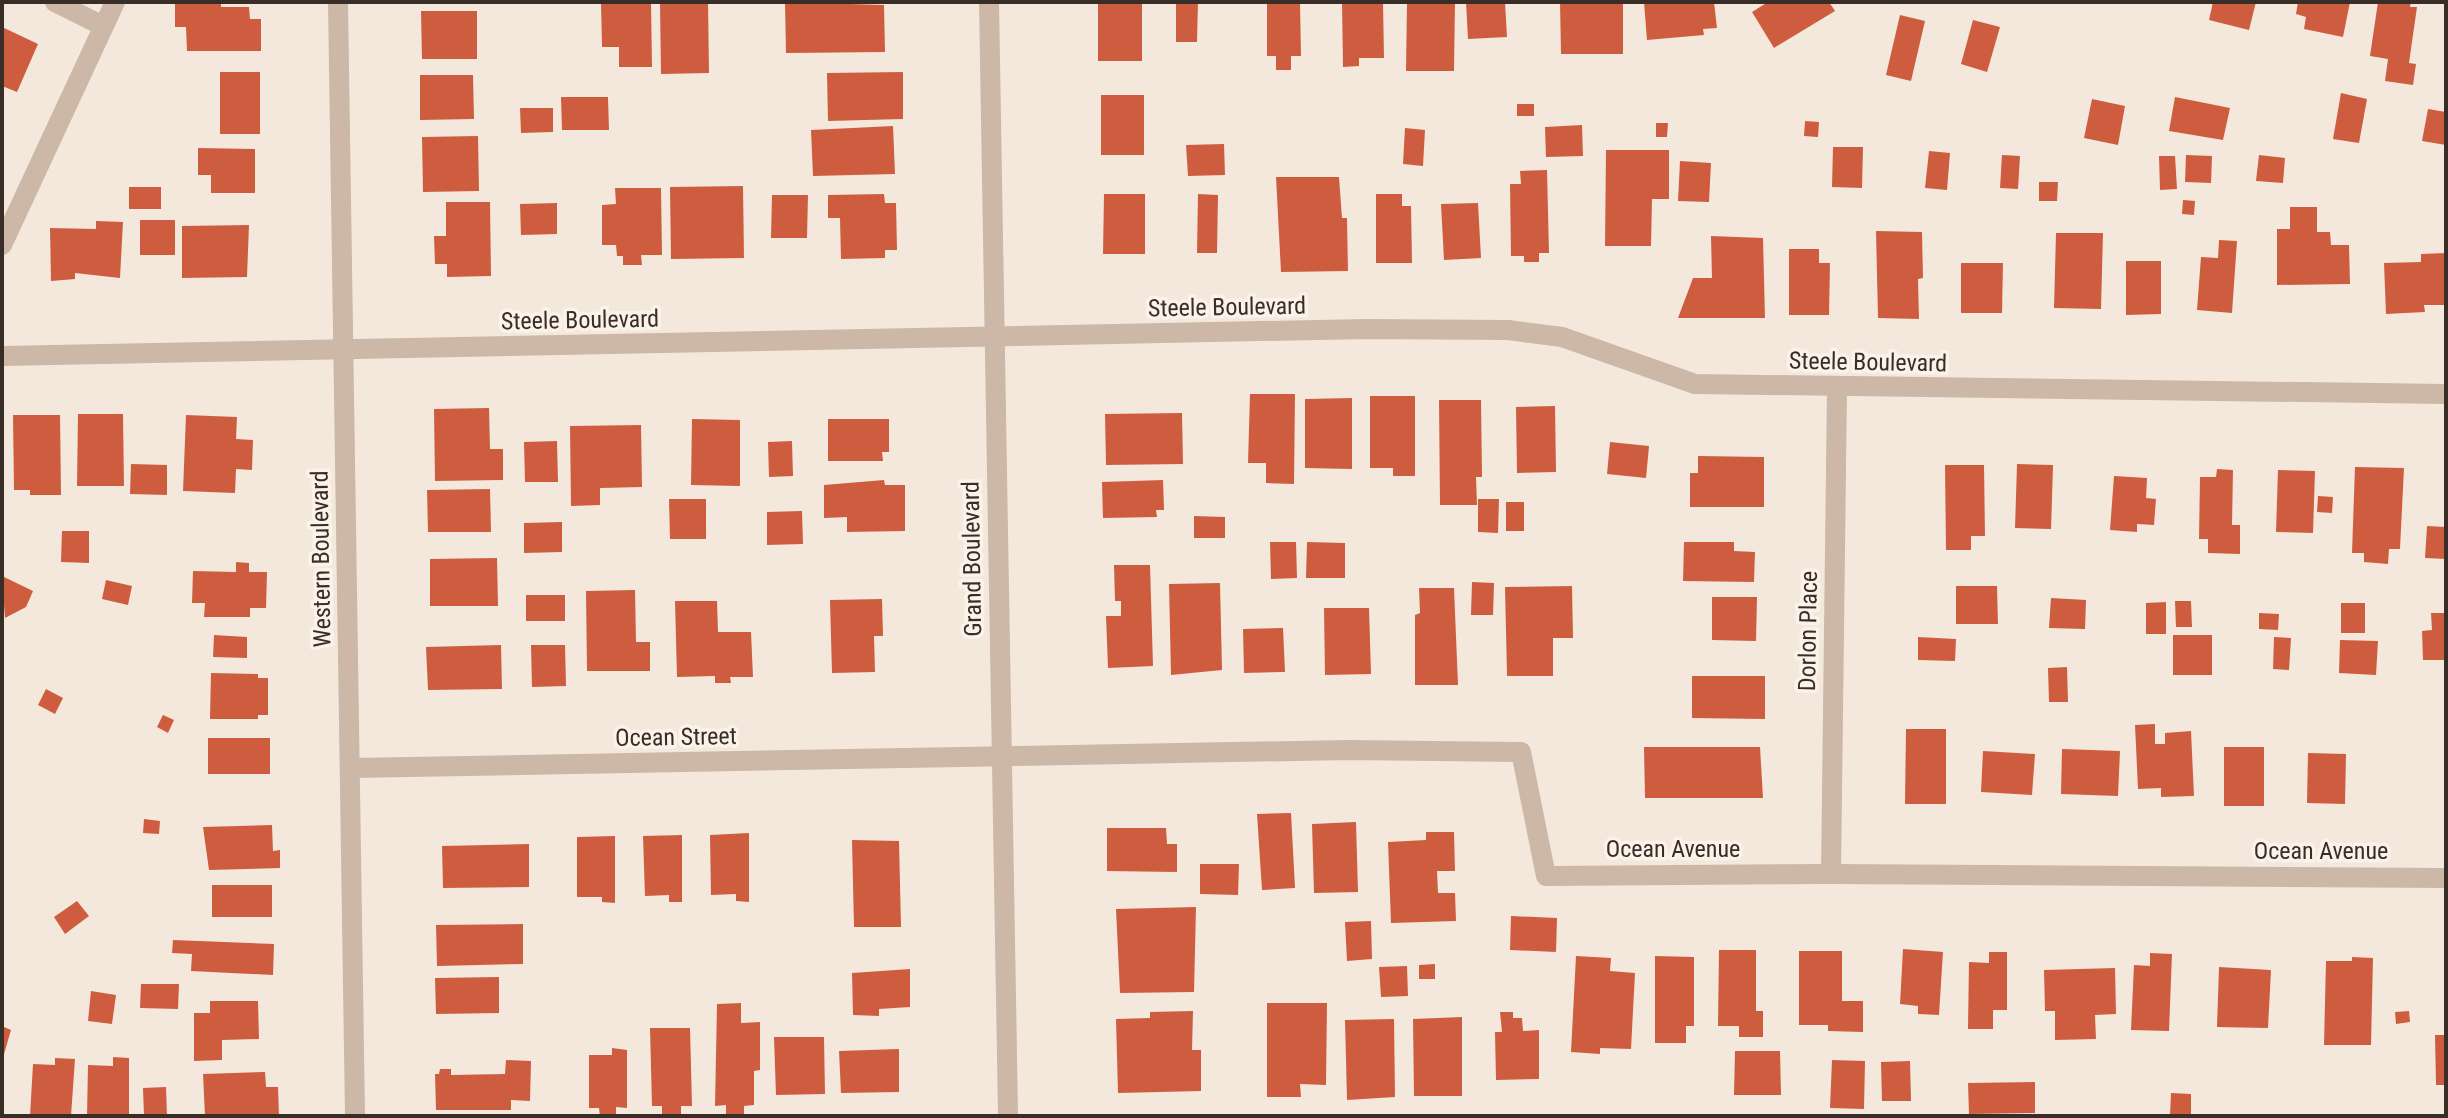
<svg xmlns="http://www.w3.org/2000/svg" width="2448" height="1118" font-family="'Roboto Condensed',sans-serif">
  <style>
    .building { fill: #ce5d40 }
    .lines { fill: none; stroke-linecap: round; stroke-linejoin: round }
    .minor { stroke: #cdb7a7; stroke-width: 20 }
    .labels { text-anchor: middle; stroke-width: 7; stroke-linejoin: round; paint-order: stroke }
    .street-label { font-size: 24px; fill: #392d28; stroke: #fbf2ea }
  </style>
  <rect width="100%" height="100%" fill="#f4e8dd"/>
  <g class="building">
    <path d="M175,2H221V7H249L250,19H261V51H187L186,27H175Z"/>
    <path d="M601,2H651L652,67H619V47H602Z"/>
    <path d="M708,2L709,73L661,74L660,3Z"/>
    <path d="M785,2L884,5L885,52L786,53Z"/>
    <path d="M1176,2H1198L1197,42H1176Z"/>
    <path d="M1267,2H1300L1301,56H1291V70H1276V56H1267Z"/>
    <path d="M1342,2H1383L1384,58H1359V66L1343,67Z"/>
    <path d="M1407,2H1455L1454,71H1406Z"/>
    <path d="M1466,2H1505L1507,37L1468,39Z"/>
    <path d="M1560,2H1623V54H1561Z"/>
    <path d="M1644,2H1714L1717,28L1703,29L1704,35L1647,40Z"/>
    <path d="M1768,2H1829L1835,11L1774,48L1752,12Z"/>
    <path d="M2213,2H2256L2249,30L2209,20Z"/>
    <path d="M2298,2H2350L2343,37L2304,29L2306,17L2296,14Z"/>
    <path d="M2378,2H2411L2410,7H2417L2409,63L2416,64L2413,85L2385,81L2388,59L2370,56Z"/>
    <path d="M1142,3V61H1098V4Z"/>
    <path d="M421,11H477V59H422Z"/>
    <path d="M1900,15L1925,21L1911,81L1886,75Z"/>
    <path d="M1973,20L2000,27L1987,72L1961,64Z"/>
    <path d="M2,27L38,44L17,92L2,86Z"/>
    <rect x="220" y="72" width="40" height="62"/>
    <path d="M903,72V119L828,121L827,73Z"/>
    <path d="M420,75H473L474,119L420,120Z"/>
    <path d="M2341,93L2367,99L2359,143L2333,139Z"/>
    <rect x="1101" y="95" width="43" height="60"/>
    <path d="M561,97H608L609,130H562Z"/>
    <path d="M2175,97L2230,108L2223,140L2169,131Z"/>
    <path d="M2092,99L2125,106L2118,145L2084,138Z"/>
    <rect x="1517" y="104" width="17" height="12"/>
    <path d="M520,108H553V132L521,133Z"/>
    <path d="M2428,109L2446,112V145L2422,141Z"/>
    <path d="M1805,121L1819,122L1818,137L1804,136Z"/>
    <path d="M1656,123H1668L1667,137H1656Z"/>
    <path d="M1582,125L1583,156L1546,157L1545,127Z"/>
    <path d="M893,126L895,174L813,176L811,130Z"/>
    <path d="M1405,128L1425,130L1423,166L1403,164Z"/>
    <path d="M478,136L479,191L423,192L422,137Z"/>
    <path d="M1224,144L1225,175L1188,176L1186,145Z"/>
    <path d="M1833,147H1863L1862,188L1832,187Z"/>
    <path d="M198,148L255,149V193H211V175H198Z"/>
    <path d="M1606,150H1669V199H1652L1651,246H1605Z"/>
    <path d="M1929,151L1950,153L1947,190L1925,188Z"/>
    <path d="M2002,155L2020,156L2018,189L2000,188Z"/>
    <path d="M2186,155L2212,156L2211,183L2185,182Z"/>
    <path d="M2259,155L2285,158L2283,183L2256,181Z"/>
    <path d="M2159,156H2175L2177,189L2160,190Z"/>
    <path d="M1680,161L1711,163L1709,202L1678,201Z"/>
    <path d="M1547,170L1549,253H1539V262H1524V256H1511L1510,184H1521L1520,171Z"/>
    <path d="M1276,177H1339L1342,218H1347L1348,271L1281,272Z"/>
    <path d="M2039,182H2058L2057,201H2039Z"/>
    <path d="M743,186L744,258L671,259L670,187Z"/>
    <rect x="129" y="187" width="32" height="22"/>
    <path d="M615,188H661L662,255H641L642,265H623V256H617L616,245H602V205L616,204Z"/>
    <path d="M884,194L885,203H896L897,250H885V258L841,259L840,218H828V195Z"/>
    <path d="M1104,194H1145V254H1103Z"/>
    <path d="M1198,194L1218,195L1217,253H1197Z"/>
    <path d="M1376,194H1402V206H1411L1412,263H1376Z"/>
    <path d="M772,195H808L807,238H771Z"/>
    <path d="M2183,200L2195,201L2194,215L2182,214Z"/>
    <path d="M446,202H490L491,276L447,277V264H435L434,236H446Z"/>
    <path d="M557,203V234L521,235L520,204Z"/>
    <path d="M1478,203L1481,258L1444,260L1441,204Z"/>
    <path d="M2290,207H2317V232H2330L2331,245H2349L2350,284L2277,285V229H2290Z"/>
    <rect x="140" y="220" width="35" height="35"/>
    <path d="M96,221L123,222L120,278L75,273V279L51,281L50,228L96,229Z"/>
    <path d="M249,225L247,277L182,278V226Z"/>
    <path d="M1876,231L1922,232L1923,278L1918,279L1919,319L1878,318Z"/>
    <path d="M2056,233H2103L2101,309L2054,308Z"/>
    <path d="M1711,236L1763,238L1765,318H1678L1693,278H1712Z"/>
    <path d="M2219,240L2237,241L2232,313L2197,310L2201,257L2218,258Z"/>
    <path d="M1789,249H1819V263H1830L1829,315H1789Z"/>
    <path d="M2446,253V305H2424L2425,312L2386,314L2384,263L2421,262V254Z"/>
    <path d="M2126,261H2161V314L2126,315Z"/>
    <path d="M1961,263H2003L2002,313H1961Z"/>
    <path d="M1250,394H1295L1294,484L1266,483V463H1248Z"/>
    <path d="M1370,396H1415V476H1393V468H1370Z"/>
    <path d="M1352,398V469L1305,468V399Z"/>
    <path d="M1439,400H1481L1482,477H1476L1477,505H1440Z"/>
    <path d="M1555,406L1556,472L1517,473L1516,407Z"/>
    <path d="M489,408L490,449H503V480L435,481L434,409Z"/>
    <path d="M1182,413L1183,464L1106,465L1105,414Z"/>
    <path d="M78,414H123L124,486H77Z"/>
    <path d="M13,415H60L61,495H30V490H14Z"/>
    <path d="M186,415L237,417L236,439L253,440L252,470L236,469L235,493L183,491Z"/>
    <path d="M692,419L740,420V486L691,485Z"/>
    <path d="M828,419H889V452H882L883,461H828Z"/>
    <path d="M641,425L642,487L600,488V505L571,506L570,426Z"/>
    <path d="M557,441L558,482H525L524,442Z"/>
    <path d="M792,441L793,476L769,477L768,442Z"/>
    <path d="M1610,442L1649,446L1646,478L1607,474Z"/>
    <path d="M1698,456L1764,457V507H1690V473H1698Z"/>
    <path d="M131,464L167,465V495L130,494Z"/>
    <path d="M2017,464L2053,465L2051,529L2015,528Z"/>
    <path d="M1945,465H1984L1985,536H1971V550H1946Z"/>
    <path d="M2355,467L2404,468L2400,549H2389L2388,564L2364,562V553H2352Z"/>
    <path d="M2217,469L2233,470L2232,525H2240V554L2208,553V539H2199L2200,477H2216Z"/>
    <path d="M2278,470L2315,471L2313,533L2276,532Z"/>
    <path d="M2114,476L2147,478L2146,498L2156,499L2154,525L2137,524V532L2110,530Z"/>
    <path d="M884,480L885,485H905V531L847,532V517L824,518V485Z"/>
    <path d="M1163,480L1164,510H1156L1157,517L1103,518L1102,482Z"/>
    <path d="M490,489L491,532H428L427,490Z"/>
    <path d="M2318,496L2333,497L2332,513L2317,512Z"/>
    <path d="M669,499H706V539H670Z"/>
    <path d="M1478,499H1499L1498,533L1478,532Z"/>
    <rect x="1506" y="502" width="18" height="29"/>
    <path d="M802,511L803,544L767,545V512Z"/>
    <path d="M1194,516L1225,517V538H1194Z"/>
    <path d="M562,522V552L524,553V523Z"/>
    <path d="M2427,526L2446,527V559L2425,558Z"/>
    <path d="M62,531H89V563L61,562Z"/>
    <path d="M1270,542H1296L1297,578L1271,579Z"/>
    <path d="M1307,542L1345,543V578H1306Z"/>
    <path d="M1684,542H1734V551L1755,552L1754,582L1683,581Z"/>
    <path d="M497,558L498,606H430V559Z"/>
    <path d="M236,562L249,563V572H267L266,608H250V617H204L205,603H192L193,571L236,572Z"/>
    <path d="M1114,565H1150L1153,666L1108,668L1106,616H1121V601H1115Z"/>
    <path d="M2,576L33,591L26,607L5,618Z"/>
    <path d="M106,580L132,586L128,605L102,599Z"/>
    <path d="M1472,582L1494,583L1493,615H1471Z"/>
    <path d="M1220,583L1222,670L1171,675L1169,584Z"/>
    <path d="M1572,586L1573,638H1553V676H1507L1505,587Z"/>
    <path d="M1956,586H1997L1998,624H1956Z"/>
    <path d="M1419,588H1454L1458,685H1415V615L1420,613Z"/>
    <path d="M635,590L636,642H650V671H587L586,591Z"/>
    <rect x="526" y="595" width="39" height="26"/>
    <path d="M1712,597H1757L1756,641L1712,640Z"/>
    <path d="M2051,598L2086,600L2085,629L2049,628Z"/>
    <path d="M882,599L883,636H874L875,672L832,673L830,600Z"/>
    <path d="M675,601H717L718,632H751L753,677H730L731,683H715V676L677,677Z"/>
    <path d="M2175,601H2191L2192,627H2176Z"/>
    <path d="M2166,602V634H2146V603Z"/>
    <rect x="2341" y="603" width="24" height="30"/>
    <path d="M1324,608H1369L1371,674L1325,675Z"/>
    <path d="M2259,613L2279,614L2278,630L2259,629Z"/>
    <path d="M2431,613H2446V660H2423L2422,631L2432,630Z"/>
    <path d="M1283,628L1285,672L1244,673L1243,629Z"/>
    <path d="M214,635L247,637V658L213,657Z"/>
    <rect x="2173" y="635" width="39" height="40"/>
    <path d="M1918,637L1956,639L1955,661L1918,660Z"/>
    <path d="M2274,637L2291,638L2289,670L2273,669Z"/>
    <path d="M2340,640L2378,641L2376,675L2339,673Z"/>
    <path d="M501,645L502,689L428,690L426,647Z"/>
    <path d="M531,645H565L566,686L532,687Z"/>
    <path d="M2067,667L2068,702H2049L2048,668Z"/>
    <path d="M211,673L258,674V678H268V715H258V719H210Z"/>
    <path d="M1692,676H1765V719L1692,718Z"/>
    <path d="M46,689L63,698L55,714L38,705Z"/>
    <path d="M163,715L174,720L168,733L157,727Z"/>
    <path d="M2155,724V744H2165V733L2191,731L2194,796L2161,797V788L2138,789L2135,725Z"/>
    <path d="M1906,729H1946V804H1905Z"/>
    <rect x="208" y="738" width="62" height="36"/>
    <path d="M1644,747H1760L1763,798H1645Z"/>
    <rect x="2224" y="747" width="40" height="59"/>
    <path d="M2062,749L2120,751L2118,796L2061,794Z"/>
    <path d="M1983,751L2035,754L2032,795L1981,792Z"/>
    <path d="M2308,753L2346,754L2345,804L2307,803Z"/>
    <path d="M1291,813L1295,888L1262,890L1257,814Z"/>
    <path d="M144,819L160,821L159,834L143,833Z"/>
    <path d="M1356,822L1358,892L1314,893L1312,824Z"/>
    <path d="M272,825L273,851L280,850V868L209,870L203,827Z"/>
    <path d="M1107,828H1166L1167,844H1177V872L1107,871Z"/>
    <path d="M1426,832H1454L1455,871H1437L1438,893H1455L1456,921L1391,923L1388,842L1426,840Z"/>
    <path d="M749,833V902L736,901V894L711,895L710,835Z"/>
    <path d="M682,835V902H669V895L645,896L643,836Z"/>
    <path d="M615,836V903L602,902V897H577V837Z"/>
    <path d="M852,840L899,841L901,927H854Z"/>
    <path d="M529,844V887L443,888L442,846Z"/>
    <path d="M1200,864H1239L1238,895L1200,894Z"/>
    <rect x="212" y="885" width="60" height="32"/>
    <path d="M77,901L89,916L65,934L54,917Z"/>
    <path d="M1196,907L1194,992L1120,993L1116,909Z"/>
    <path d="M1511,916L1557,918L1556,952L1510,950Z"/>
    <path d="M1371,921L1372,959L1347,961L1345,922Z"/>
    <path d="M523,924V964L437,966L436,925Z"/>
    <path d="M173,940L274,944L273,975L191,971L192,954L172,953Z"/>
    <path d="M1903,949L1943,952L1939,1015L1918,1014V1006L1900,1004Z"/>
    <path d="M1719,950H1756V1011H1763V1037H1739V1026H1718Z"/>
    <path d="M1799,951H1842V1001H1863V1032L1828,1031V1025H1799Z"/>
    <path d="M1989,952H2007V1010H1993V1029H1968L1969,962L1989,963Z"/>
    <path d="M2150,953L2172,954L2169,1031L2131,1030L2134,965L2150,966Z"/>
    <path d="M1576,956L1611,958L1610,971L1635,973L1631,1049L1600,1048V1054L1571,1052Z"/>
    <path d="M1655,956L1694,957V1026H1686V1043H1655Z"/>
    <path d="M2352,957L2373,958L2371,1045H2324L2326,961H2352Z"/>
    <path d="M1435,964V979H1419V965Z"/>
    <path d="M1407,966L1408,996L1381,997L1379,967Z"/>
    <path d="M2219,967L2271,970L2268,1028L2217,1027Z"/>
    <path d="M2115,968L2116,1014L2095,1015L2096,1039L2055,1040V1011H2045L2044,970Z"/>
    <path d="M910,969V1007L879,1009V1016L853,1015L852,973Z"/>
    <path d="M499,977V1013L436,1014L435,978Z"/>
    <path d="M141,984H179L178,1009L140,1008Z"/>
    <path d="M91,991L116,995L112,1024L88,1021Z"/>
    <path d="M210,1001H258L259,1039L222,1040V1060L194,1061V1013H210Z"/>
    <path d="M741,1003V1023L760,1022V1070L754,1071V1105L744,1106V1115L726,1116V1105L715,1106L717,1004Z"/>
    <path d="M1267,1003H1327L1326,1085L1300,1084L1301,1097H1267Z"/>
    <path d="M1193,1011L1192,1050H1201V1091L1118,1093L1116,1019L1150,1018V1012Z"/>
    <path d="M2409,1011L2410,1022L2396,1024L2395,1012Z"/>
    <path d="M1500,1012H1513V1018H1522L1523,1031L1539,1030V1079L1496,1080L1495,1032H1502Z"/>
    <path d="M1462,1017V1096H1414L1413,1019Z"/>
    <path d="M1394,1019L1395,1097L1347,1100L1345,1020Z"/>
    <path d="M2,1026L11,1030L2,1061Z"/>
    <path d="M650,1028H690L692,1106H681V1116H662V1106H652Z"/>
    <path d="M2435,1035H2446V1085H2436Z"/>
    <path d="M774,1037H824L825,1094L776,1095Z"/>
    <path d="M612,1048L627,1050V1108L616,1107V1116H600L599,1108H589V1055H612Z"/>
    <path d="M899,1049V1092L841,1093L839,1051Z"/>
    <path d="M1735,1051H1780L1781,1095H1734Z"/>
    <path d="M113,1057L129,1058V1116H87L88,1065L113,1066Z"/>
    <path d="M55,1058L75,1059L71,1116H30L33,1064L55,1065Z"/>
    <path d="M506,1060L531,1061L530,1101L511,1100V1110H436L435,1074H439L440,1069H451V1075L505,1074Z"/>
    <path d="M1832,1060L1865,1061L1864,1109L1830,1108Z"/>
    <path d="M1910,1061L1911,1101H1882L1881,1062Z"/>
    <path d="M265,1072L266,1087H278L279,1116H205L203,1074Z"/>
    <path d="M2035,1082V1113L1969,1114L1968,1083Z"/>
    <path d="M166,1087L167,1116H144L143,1088Z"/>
    <path d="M2171,1093L2191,1094V1116H2170Z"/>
  </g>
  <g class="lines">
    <g class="minor">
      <path d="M55,2L103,26"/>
      <path d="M338,2L355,1116"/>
      <path d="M989,2L1008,1116"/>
      <path d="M2,245L115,2"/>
      <path d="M2,356L1366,329L1508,330L1562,337L1695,384L2446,394"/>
      <path d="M351,768L1348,750L1521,752L1546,876L1831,874L2446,878"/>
      <path d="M1831,874L1837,388"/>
    </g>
  </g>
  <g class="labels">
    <g class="street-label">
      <text transform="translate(1227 307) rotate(-1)" y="8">Steele Boulevard</text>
      <text transform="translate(580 320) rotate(-1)" y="8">Steele Boulevard</text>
      <text transform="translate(1868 362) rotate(1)" y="8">Steele Boulevard</text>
      <text transform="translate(321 559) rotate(-91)" y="8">Western Boulevard</text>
      <text transform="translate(972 559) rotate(-91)" y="8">Grand Boulevard</text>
      <text transform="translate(1808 631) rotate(-89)" y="8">Dorlon Place</text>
      <text transform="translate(676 737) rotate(-1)" y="8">Ocean Street</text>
      <text x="1673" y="857">Ocean Avenue</text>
      <text x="2321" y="859">Ocean Avenue</text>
    </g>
  </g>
  <rect width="2448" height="1118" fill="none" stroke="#392d28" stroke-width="8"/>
</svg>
